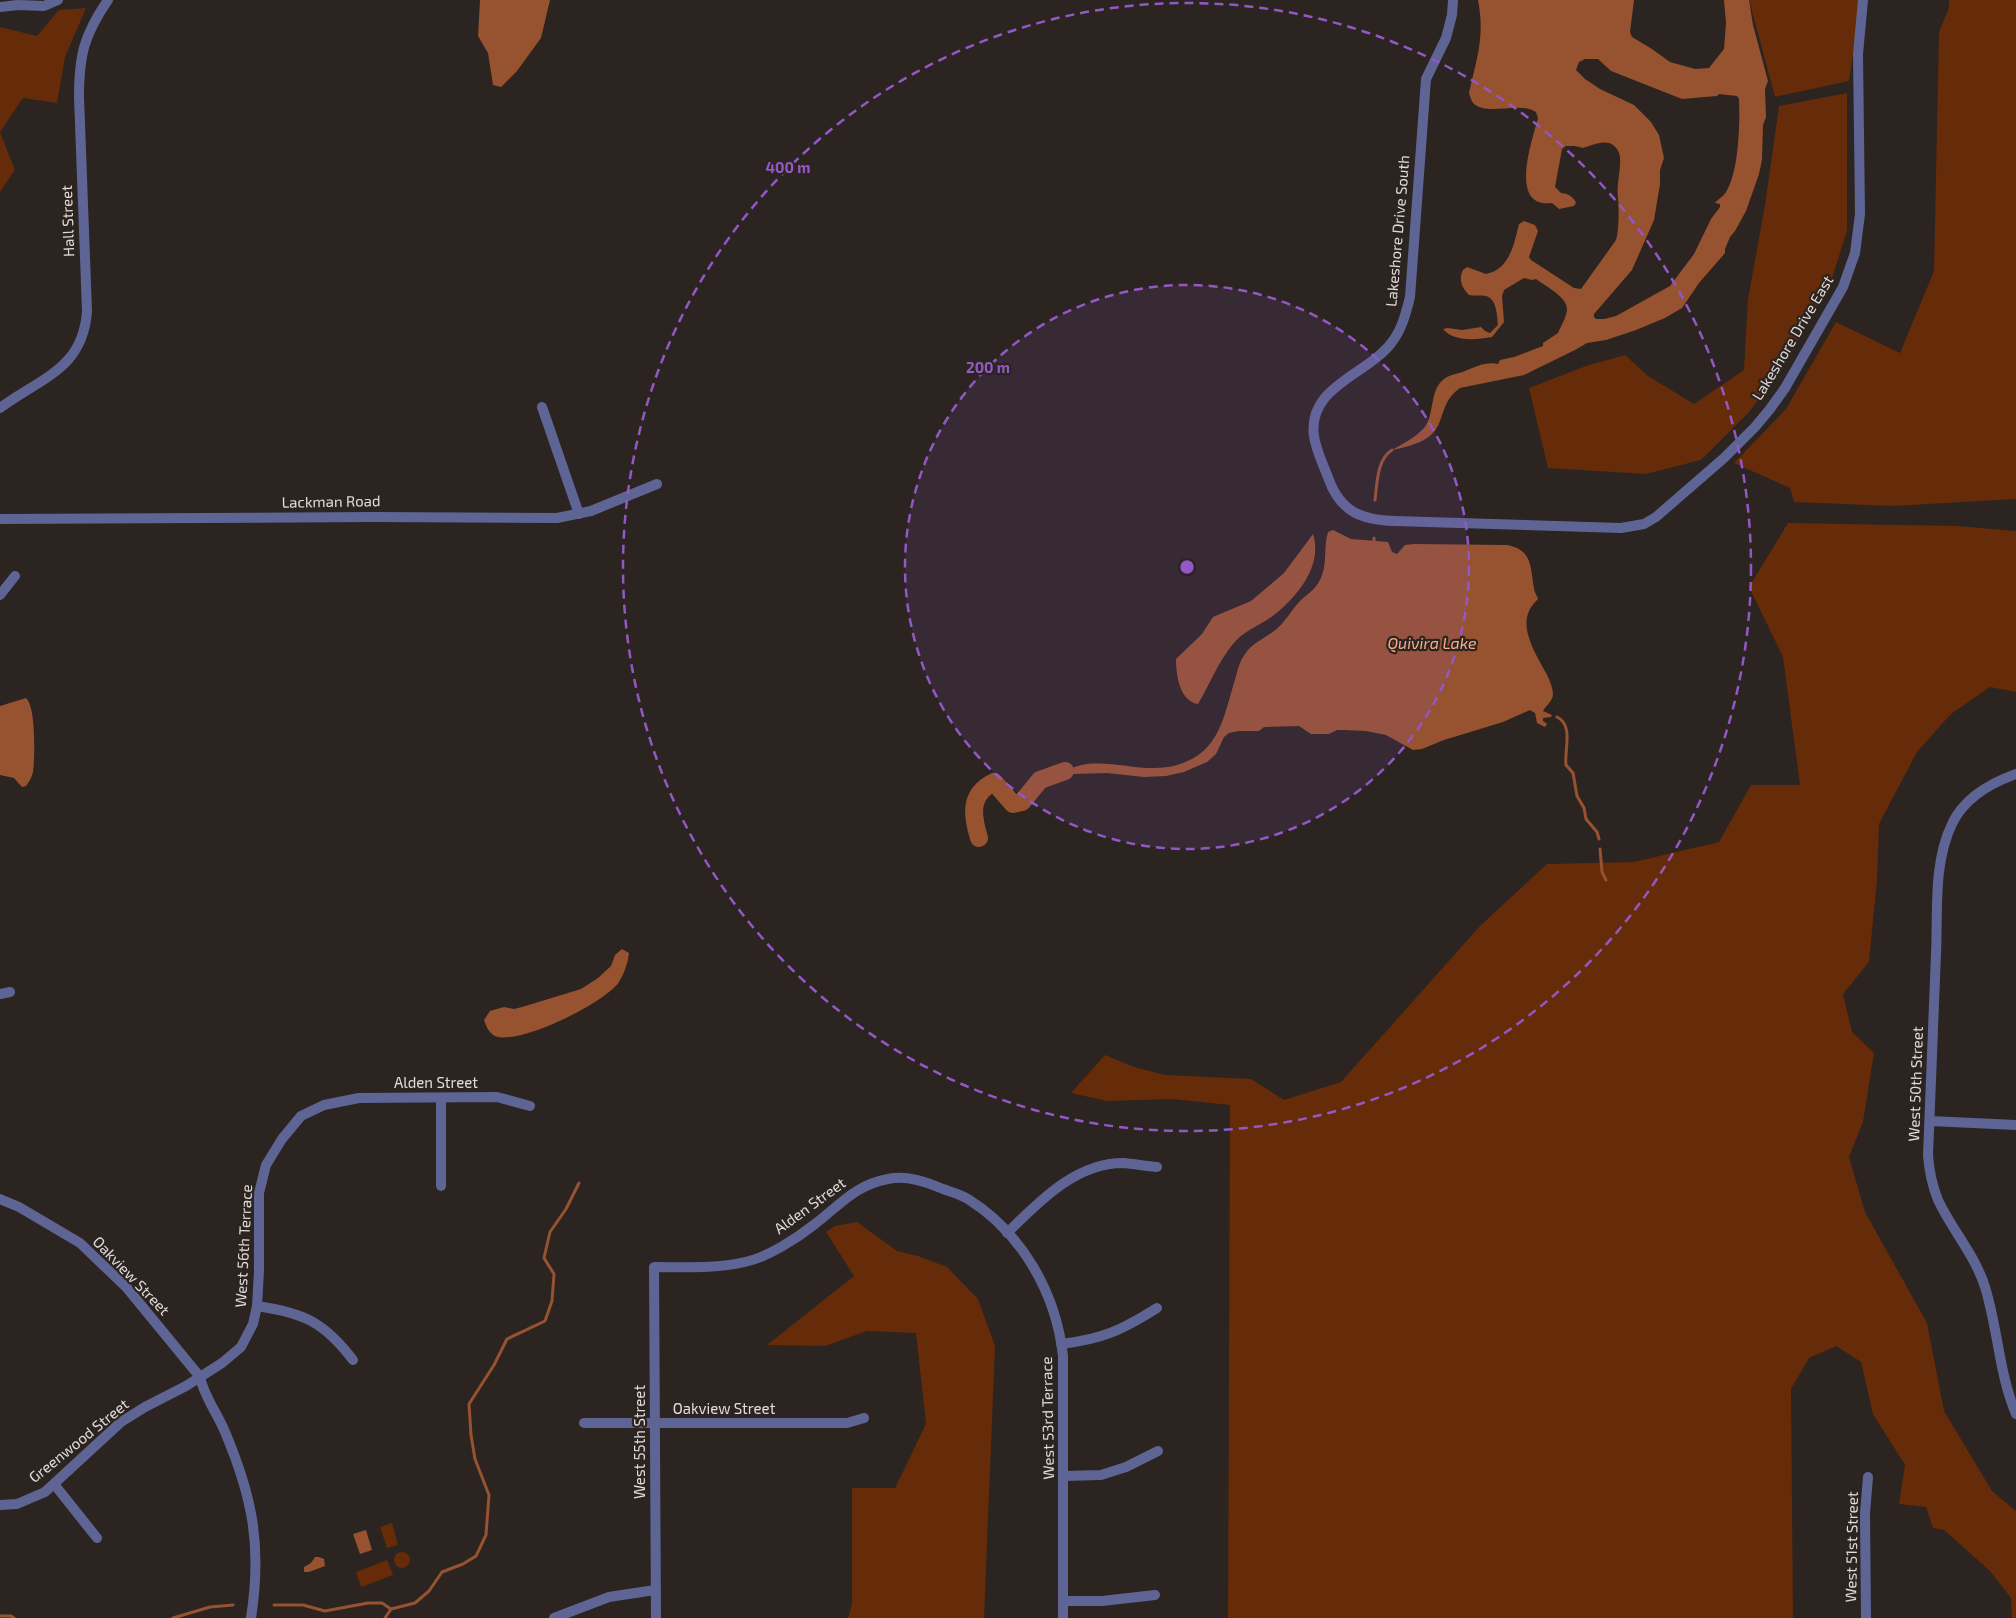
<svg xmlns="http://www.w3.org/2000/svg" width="2016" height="1618" font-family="'Exo 2',sans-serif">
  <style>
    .green { fill: #662b08 }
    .water { fill: #97522f; fill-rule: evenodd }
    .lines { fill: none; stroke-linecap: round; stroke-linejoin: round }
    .stream { stroke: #97522f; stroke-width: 3 }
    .river { stroke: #97522f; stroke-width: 18 }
    .minor { stroke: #5e6594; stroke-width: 10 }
    .ring { fill: none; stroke: #9458c6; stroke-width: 2.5; stroke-dasharray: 9 6 }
    .labels { text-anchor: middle; stroke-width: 4.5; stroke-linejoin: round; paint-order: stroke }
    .street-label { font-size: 15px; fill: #e1dbd9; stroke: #2b2420 }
    .water-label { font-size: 16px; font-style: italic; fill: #fbab85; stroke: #2b2420 }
    .centre { fill: #9458c6; stroke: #2b2420; stroke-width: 2.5 }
    .ring-label { font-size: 15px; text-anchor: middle; font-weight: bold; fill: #9458c6; stroke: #2b2420; stroke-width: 4.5; stroke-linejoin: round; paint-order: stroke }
  </style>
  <rect width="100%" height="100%" fill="#2b2420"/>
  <g class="green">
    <path d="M1749,0H1861L1849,81L1775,97Z"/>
    <path d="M1949,0H2016V499L1893,506L1794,502L1790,488L1734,463L1786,409L1836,322L1900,353L1934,271L1939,32L1949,8Z"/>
    <path d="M86,8L65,57L57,103L23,98L0,132L15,170L0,192V27L37,36L59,10Z"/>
    <path d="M1847,93V231L1832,278L1789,358L1750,411L1701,460L1646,474L1548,468L1529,388L1586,366L1625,355L1648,376L1694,404L1744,370L1748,299L1765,205L1779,106Z"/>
    <path d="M1788,523L1957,526L2016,531V692L1990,687L1951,714L1917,752L1879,824L1877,880L1869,962L1843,994L1852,1032L1874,1053L1863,1122L1849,1157L1865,1212L1927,1323L1944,1411L1992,1491L2016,1511V1618H2012L2011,1598L1990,1571L1944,1530L1933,1528L1926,1507L1899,1504L1905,1465L1873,1414L1861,1362L1836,1346L1809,1358L1791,1389L1793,1618H1228L1230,1105L1172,1099L1107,1101L1071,1093L1105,1055L1134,1067L1165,1075L1251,1079L1284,1100L1341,1082L1480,926L1547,864L1634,862L1719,842L1751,785H1800L1783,657L1749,587Z"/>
    <path d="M857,1222L897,1251L918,1256L947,1267L978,1299L995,1346L984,1618H848L852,1604V1488H895L926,1424L916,1333L867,1331L825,1346L767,1345L854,1276L826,1232L835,1226Z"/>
    <path d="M392,1523L398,1545L387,1548L380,1527Z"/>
    <circle cx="402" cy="1560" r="8"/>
    <path d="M387,1560L393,1575L361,1587L356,1572Z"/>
  </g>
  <g class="water">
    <path d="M480,0H550L541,38L517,71L501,87L493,85L488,53L478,36Z"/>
    <path d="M1478,0H1634L1630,32L1632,37L1652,49L1670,62L1695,69L1709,68L1724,49L1726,23L1724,0H1749L1753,25L1768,81L1765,89L1766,117L1763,125L1762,160L1759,174L1746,211L1735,231L1730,237L1725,249V253L1699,283L1682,308L1665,318L1636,330L1606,340L1587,343L1575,350L1524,375L1460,388C1447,397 1445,407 1440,421C1433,442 1410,446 1392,450C1402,444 1415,438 1424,428C1435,415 1429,390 1444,379C1451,374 1458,374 1465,371C1474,367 1487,361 1498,364L1500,360L1514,357L1543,346V343L1558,333C1561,326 1566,318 1567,310C1568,297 1545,286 1536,279L1532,280L1524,278L1504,290L1502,296L1504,322L1492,337C1476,340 1454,342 1443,329L1448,328L1462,330L1481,327L1485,331L1490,333L1498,325C1497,316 1497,299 1486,296C1480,295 1474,296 1469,295C1462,288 1458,279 1463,270L1467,267L1486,274C1510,269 1514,244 1519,224L1524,221L1535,225L1538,231L1529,257L1531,260L1574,288L1581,289L1616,240C1619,230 1619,208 1618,198C1616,185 1621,171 1620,158C1620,153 1617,148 1613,145C1604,139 1591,146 1583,148L1575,146H1566L1562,149L1555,187L1561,193C1567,193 1574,197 1576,203L1574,206L1559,209L1552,203C1508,209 1532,141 1538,118L1536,112C1519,101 1489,116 1474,104C1471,101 1470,96 1469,93C1477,57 1485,37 1478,0ZM1585,59H1598L1611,71L1682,99L1717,96L1719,94L1737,96L1739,99C1740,123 1739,172 1726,192C1724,196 1718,199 1715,203L1720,204V207L1711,219L1694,254L1670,286L1616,316L1604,319H1596L1594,317V314L1632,270L1654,220L1660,184V170L1664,158L1659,135L1651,122L1634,105L1600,89L1585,79L1576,70L1579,62Z"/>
    <path d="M1333,530L1351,539L1388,542L1392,552L1397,554L1405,545L1414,544L1507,545C1533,550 1530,567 1534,588C1534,592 1537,595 1538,599C1535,602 1531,606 1529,611C1520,630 1537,656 1546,673C1549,679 1553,687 1553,695C1552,702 1546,705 1543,711L1552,715L1551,717L1543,718V721L1547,724L1545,727L1537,723L1535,713L1530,710L1503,722L1444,740L1422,749L1413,750L1386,735L1366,731L1344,730H1337L1329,734H1311L1299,726L1264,727L1259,731H1239L1229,733L1224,737L1216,754L1207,762L1184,772L1166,776L1144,777L1107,773L1072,774L1065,771C1100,752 1140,776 1177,765C1219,753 1223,719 1234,683C1237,673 1239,662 1245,654C1252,643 1264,639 1274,631C1284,624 1291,611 1299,602C1306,595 1315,590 1320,580C1328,565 1323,548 1328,532Z"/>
    <path d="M1313,534C1323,565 1298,596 1274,615C1260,626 1244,630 1233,644C1218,662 1210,684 1198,704C1179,701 1176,674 1176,659L1202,634L1213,617L1251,601L1284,573Z"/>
    <path d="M26,698C36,706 35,758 33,772C32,777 29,782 26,786L22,787L14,778L0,775V706Z"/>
    <path d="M622,949L629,953C628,963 624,974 619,982C605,1003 518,1046 495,1036C489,1033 486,1026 484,1020L490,1011L504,1007L514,1009L522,1007L581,989L598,978L611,966L615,955Z"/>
    <path d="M366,1530L372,1550L360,1554L353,1534Z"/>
    <path d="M315,1557H319L324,1559L325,1566L309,1572H304V1567L311,1563Z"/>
  </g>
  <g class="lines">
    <g class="stream">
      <path d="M1375,500C1377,484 1377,459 1392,450"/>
      <path d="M1374,538V541"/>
      <path d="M1557,717C1574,725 1564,750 1566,765L1573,773L1577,796L1584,808L1586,819L1597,832L1599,839"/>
      <path d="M1600,849L1602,872L1606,880"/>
      <path d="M274,1605H303L325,1611L368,1603H382L391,1609"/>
      <path d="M0,1616H11L14,1618"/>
      <path d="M173,1618L210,1607L233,1605"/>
      <path d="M385,1618L391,1609L415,1603L429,1591L442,1572L463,1564L476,1556L486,1535L489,1495L475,1459L471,1435L469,1404L494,1365L507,1339L545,1321L552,1301L554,1274L544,1258L550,1232L566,1209L579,1183"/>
    </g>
    <path class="river" d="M979,838C972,815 969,794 994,782L1013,804L1022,802L1040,780L1065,771"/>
    <g class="minor">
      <path d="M1453,0L1452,15L1446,38L1426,79L1410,297C1406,313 1402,329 1392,342C1368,375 1307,386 1314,436C1316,451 1324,466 1329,480C1341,512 1362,520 1394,521L1621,528L1644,524L1656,517L1724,458L1755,427L1770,409L1785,388L1843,287L1855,253L1860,214L1858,54L1863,0"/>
      <path d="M0,7L18,5L44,6L58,0"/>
      <path d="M542,407L579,514"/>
      <path d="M0,408C42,377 83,369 87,311L79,97C79,55 84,35 108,0"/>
      <path d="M0,519L373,517L557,518L591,511L657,484"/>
      <path d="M0,595L15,576"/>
      <path d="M2016,774C1991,783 1964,798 1952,824C1933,863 1938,912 1936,954C1933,1021 1931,1088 1928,1155C1929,1170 1932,1185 1938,1200C1952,1230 1975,1255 1985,1287C1998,1329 1999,1374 2016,1414"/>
      <path d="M0,994L10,992"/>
      <path d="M441,1098V1186"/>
      <path d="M1930,1121L2016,1125"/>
      <path d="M0,1199L19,1207L80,1243L127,1288L200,1377C204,1397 218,1414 225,1432C253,1498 262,1547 251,1618"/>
      <path d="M1007,1233C1039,1202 1075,1163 1123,1163C1134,1164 1146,1166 1157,1167"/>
      <path d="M257,1306C304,1313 324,1322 353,1360"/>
      <path d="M1061,1344C1103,1339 1122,1330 1157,1308"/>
      <path d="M584,1423H847L864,1418"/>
      <path d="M1064,1476L1101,1475L1126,1467L1158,1451"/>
      <path d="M54,1484L97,1538"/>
      <path d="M0,1505L17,1504L45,1492L121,1422L145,1407L186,1386L222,1363L241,1347L253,1324L257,1306L259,1271V1193L266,1165L282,1139L301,1116L324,1105L359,1098L497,1097L530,1106"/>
      <path d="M1063,1601H1102L1155,1595"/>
      <path d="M554,1618L609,1597L655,1590"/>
      <path d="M656,1618L654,1267C684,1267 715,1269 745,1262C768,1257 796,1239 815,1224C840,1205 855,1185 888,1179C907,1175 926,1182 943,1189C951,1192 960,1194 968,1199C1022,1233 1056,1293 1063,1356V1618"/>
      <path d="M1866,1618L1865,1513L1868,1477"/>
    </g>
  </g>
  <circle cx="1187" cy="567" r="282" fill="#9458c6" fill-opacity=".12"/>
  <g class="ring">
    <circle cx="1187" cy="567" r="282"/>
    <circle cx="1187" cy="567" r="564"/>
  </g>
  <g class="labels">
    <g class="street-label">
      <text transform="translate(68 221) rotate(-92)" y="5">Hall Street</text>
      <text transform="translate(1398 231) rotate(-85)" y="5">Lakeshore Drive South</text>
      <text transform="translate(1793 338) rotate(-59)" y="5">Lakeshore Drive East</text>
      <text transform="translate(331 502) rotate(-1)" y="5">Lackman Road</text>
      <text x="436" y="1088">Alden Street</text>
      <text transform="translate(1916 1084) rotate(-88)" y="5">West 50th Street</text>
      <text transform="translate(810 1206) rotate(-36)" y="5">Alden Street</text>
      <text transform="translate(244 1246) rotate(-87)" y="5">West 56th Terrace</text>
      <text transform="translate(131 1276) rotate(46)" y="5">Oakview Street</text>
      <text x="724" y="1414">Oakview Street</text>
      <text transform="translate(1048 1418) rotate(-91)" y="5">West 53rd Terrace</text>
      <text transform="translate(79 1441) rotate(-39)" y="5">Greenwood Street</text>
      <text transform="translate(640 1442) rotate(-90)" y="5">West 55th Street</text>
      <text transform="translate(1852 1547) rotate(-89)" y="5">West 51st Street</text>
    </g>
    <g class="water-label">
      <text x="1432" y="649">Quivira Lake</text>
    </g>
  </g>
  <circle cx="1187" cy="567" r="8" class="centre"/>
  <g class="ring-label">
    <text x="788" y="173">400 m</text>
    <text x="988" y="373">200 m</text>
  </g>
</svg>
